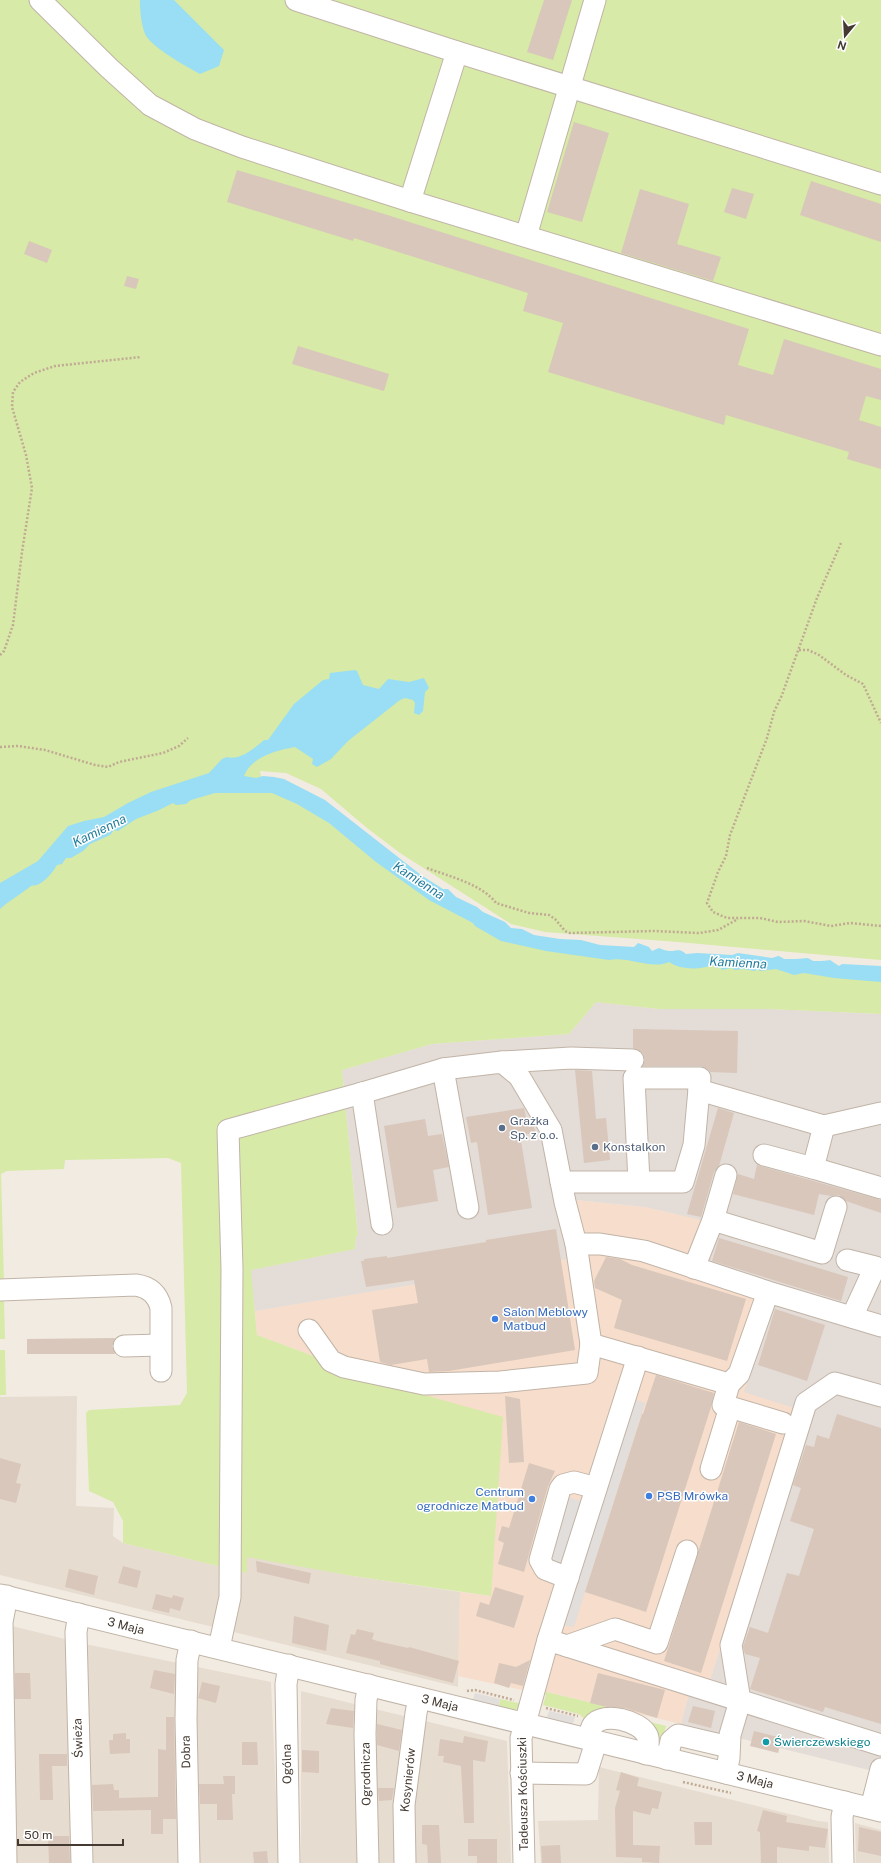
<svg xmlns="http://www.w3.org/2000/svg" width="881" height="1863" font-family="'Public Sans',sans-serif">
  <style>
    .residential { fill: #e7dcd0 }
    .commercial { fill: #f7ddcb }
    .industrial { fill: #e4dcd7 }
    .green { fill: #d7eaa7 }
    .parking { fill: #e2dedb }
    .water { fill: #99def4 }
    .building { fill: #d8c7ba }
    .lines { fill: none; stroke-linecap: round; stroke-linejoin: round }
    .minor-casing { stroke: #c1b4a7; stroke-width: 23 }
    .path { stroke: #c1aa94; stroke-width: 2.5; stroke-dasharray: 2 2; stroke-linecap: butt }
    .minor { stroke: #fff; stroke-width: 21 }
    .service-dot { fill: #5c6f8a; stroke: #fff; stroke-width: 1.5 }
    .shop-dot { fill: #3f7fe0; stroke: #fff; stroke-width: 1.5 }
    .culture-dot { fill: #0f9aa8; stroke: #fff; stroke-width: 1.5 }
    .labels { text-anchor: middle; stroke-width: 3; stroke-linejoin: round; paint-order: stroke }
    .service-label { font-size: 12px; fill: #4e5e75; stroke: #fff; text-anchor: start }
    .shop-label { font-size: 12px; fill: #366cbe; stroke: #fff; text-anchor: start }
    .street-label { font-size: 12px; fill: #443a32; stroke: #fff }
    .culture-label { font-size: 12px; fill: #0d838f; stroke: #fff; text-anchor: start }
    .water-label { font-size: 13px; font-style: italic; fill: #237e9d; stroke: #fff }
  </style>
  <rect width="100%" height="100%" fill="#f2ebe2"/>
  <g class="residential">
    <path d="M77,1396L76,1506L114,1508L113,1536L123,1543L247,1573V1556L353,1576L460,1592L458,1687L0,1575V1397Z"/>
    <path d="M0,1623L85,1644L271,1682L279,1863H0Z"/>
    <path d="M301,1691L412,1718L402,1863H301Z"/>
    <path d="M421,1720L507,1741L511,1863H408Z"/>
    <path d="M599,1767L818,1821L828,1822L829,1863H541L538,1821L598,1820Z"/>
    <path d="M855,1823L881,1830V1863H856Z"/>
  </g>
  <path class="commercial" d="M575,1200L645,1207L706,1221L773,1301L797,1409L709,1684L689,1694L681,1724L547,1692L527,1691L458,1676L460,1592L490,1596L396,1387L257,1335L255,1311L578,1257Z"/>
  <path class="industrial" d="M596,1002L659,1009H769L881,1014V1773L681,1724L689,1694L704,1699L797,1409L744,1392L773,1301L690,1274L705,1221L645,1207L576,1200L579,1257L255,1311L250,1270L355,1249L356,1236L358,1235L342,1070L432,1044L569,1034Z"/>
  <g class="green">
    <path d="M0,0H881V960L678,942L545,932L511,924L400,853L367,828L321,789L286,773L260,771L263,787L291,794L508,937L881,977V1014L769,1009H659L596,1002L569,1034L432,1044L342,1070L358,1236H356L355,1249L251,1270L257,1335L396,1387L503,1417L491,1596L353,1576L247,1557V1573L123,1543V1521L113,1502L89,1491L86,1413L89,1410L180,1405L187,1393L181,1163L168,1158L65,1160L64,1169L7,1171L1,1174L4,1282H0Z"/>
    <path d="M0,1300H4L5,1339H0Z"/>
    <path d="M0,1350H5L6,1395H0Z"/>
    <path d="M542,1691L618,1709L587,1721L579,1714L543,1705L546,1695L541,1693Z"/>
    <path d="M500,1699L523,1704C516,1712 511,1711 501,1709L499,1705Z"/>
    <path d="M642,1720L666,1726L662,1740L655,1738Z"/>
  </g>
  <g class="parking">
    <path d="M633,1399L645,1403L574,1627L563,1625L577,1574L543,1565L562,1496L588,1503Z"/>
    <path d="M475,1693L500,1699L499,1705L501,1709L469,1701L473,1699Z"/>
    <path d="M549,1711L575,1717L573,1723L576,1727L543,1719L547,1717Z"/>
  </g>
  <g class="water">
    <path d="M140,0H174L224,50L219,66L200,74C187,67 151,47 145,34C141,23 140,12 140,0Z"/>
    <path d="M355,670L357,671L363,685L379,689L388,679L409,682L424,678L429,688L425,692L423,711L419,715L414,713L415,703L413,700L405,698L400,700L348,741L331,759L317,767L312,764L313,759L295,747C277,750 251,757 244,776L256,778L263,776L274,777L284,779L325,800L421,875L443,889H448L456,897L477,907L483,912L505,922L511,928L522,929L534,935L560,939L581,940L600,945L634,947L638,943L649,947L652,951L659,948C662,949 666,951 670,951C677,951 680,948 686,954L697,953L732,955L738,953L772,958L778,956C780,956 782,958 784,959C787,959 804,959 807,958C809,958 811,960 813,961C815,961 828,961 830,960L839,966L842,964L881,966V982L834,978L804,973L794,975L776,969L760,971L757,969L755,971L743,969L735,970L731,968L722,970L720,967L716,968L713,965C699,970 681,970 669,962C651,970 629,956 609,960L546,951L501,941L475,926L473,923L429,900L376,862L329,823L297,804L272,793H215L191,800L186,804L176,805L173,803L157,811L136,819L118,831L114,830L110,835L90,844L83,851L71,858H66L62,864L57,865C53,872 45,882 37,885C34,886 34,885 31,886C21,894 10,900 0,909V883L38,861L68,826L84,821L104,817L128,803L151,792L209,773L222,759L227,757C239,761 255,748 264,740H268L294,704L323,680L329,679L330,673Z"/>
  </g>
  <g class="building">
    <path d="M544,0H572L553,60L527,52Z"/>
    <path d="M574,122L609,133L582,222L547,212Z"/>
    <path d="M237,170L381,213L749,329L738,365L773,375L784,339L881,369V400L866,396L859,420L881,427V469L847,459L849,452L726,415L724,425L548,372L563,323L523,311L528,293L354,238L353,241L227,202Z"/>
    <path d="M811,181L881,204V242L800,215Z"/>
    <path d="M732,188L754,194L746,219L724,212Z"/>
    <path d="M640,189L689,204L677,244L721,257L713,281L621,253Z"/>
    <path d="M29,241L52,250L47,263L24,254Z"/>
    <path d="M127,276L139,279L136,289L124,286Z"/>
    <path d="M298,346L389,374L384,391L292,364Z"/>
    <path d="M633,1029L738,1031L737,1073L710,1072L706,1068L700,1066H643L645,1060L643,1054L639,1050L633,1048Z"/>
    <path d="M575,1070L592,1071L596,1119L606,1118L610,1160L584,1163Z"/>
    <path d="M524,1108L527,1122L533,1124L536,1133L520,1135L532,1208L488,1215L477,1142L471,1143L466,1117Z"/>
    <path d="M718,1108L734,1113L719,1166L714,1172L701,1217L687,1214Z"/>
    <path d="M425,1119L428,1136L442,1134L449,1167L433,1170L438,1201L397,1208L384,1126Z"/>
    <path d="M757,1165L881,1200V1213L846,1201L839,1195L831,1196L819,1194L814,1215L733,1194L738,1174L754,1179Z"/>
    <path d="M556,1229L575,1350L449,1371L429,1372L427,1359L391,1365L380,1362L372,1310L418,1303L414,1280L366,1287L361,1261H364V1259L387,1256V1258L486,1242V1240Z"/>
    <path d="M719,1238L848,1277L841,1301L712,1261Z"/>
    <path d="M606,1257L620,1259L632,1265L746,1299L727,1361L614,1328L622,1300L595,1288L594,1281Z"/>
    <path d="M775,1309L825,1325L807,1381L758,1365Z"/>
    <path d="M115,1338L112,1346L115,1354H27V1339Z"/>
    <path d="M656,1375L714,1393L711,1407L646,1612L585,1592L642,1414H643Z"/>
    <path d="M505,1396L520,1399L524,1462L509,1463Z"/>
    <path d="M837,1414L881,1428V1724L825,1707L823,1712L750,1689L760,1658L745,1654L743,1647L750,1627L768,1633L787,1573L799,1576L814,1529L790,1521L801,1488L793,1485L806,1445L814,1447L817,1435L829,1439Z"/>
    <path d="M739,1422L776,1434L701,1673L664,1661Z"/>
    <path d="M0,1458L21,1464L16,1483L21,1484L16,1503L0,1499Z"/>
    <path d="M529,1463L555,1471L548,1486L524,1572L498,1564L504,1543L498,1540L502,1526L509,1528Z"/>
    <path d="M256,1561L311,1573L309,1584L257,1572Z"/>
    <path d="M123,1566L141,1571L137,1588L118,1583Z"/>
    <path d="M69,1569L98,1576L94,1595L65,1587Z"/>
    <path d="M495,1587L524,1596L514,1628L476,1616L480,1602L489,1605Z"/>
    <path d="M156,1594L172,1598L173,1595L184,1598L180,1611L170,1608L169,1613L152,1609Z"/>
    <path d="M294,1616L329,1625L326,1651L292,1643Z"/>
    <path d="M357,1629L374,1633L372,1639L377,1641L408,1648L409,1647L459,1661L453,1683L380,1664V1661L346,1653L351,1634L355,1635Z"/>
    <path d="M530,1660L523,1686L511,1683L509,1688L494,1683L499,1663L516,1667Z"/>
    <path d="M154,1670L175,1674L174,1694L150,1688Z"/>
    <path d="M15,1673H30L31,1699H15Z"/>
    <path d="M598,1673L665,1690L657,1718L625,1708L607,1707L590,1703Z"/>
    <path d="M202,1682L220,1686L216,1703L198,1698Z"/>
    <path d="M693,1706L715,1711L711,1728L688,1722Z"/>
    <path d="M331,1708L354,1711L353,1728L326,1724Z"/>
    <path d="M166,1717H174L176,1819H163V1834H151V1810L93,1811L92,1785L113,1784L114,1790H119V1798L158,1797V1749L166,1750Z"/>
    <path d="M377,1724L402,1730L399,1751L377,1745Z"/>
    <path d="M754,1731L782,1738L778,1753L750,1746Z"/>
    <path d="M126,1733V1739H130V1753L110,1754L109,1740H113V1734Z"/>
    <path d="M464,1736L488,1741L485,1762L473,1760L474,1823H464L461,1766L443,1762L444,1756H438L440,1739L463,1743Z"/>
    <path d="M242,1742H257L258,1765H242Z"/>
    <path d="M302,1750L319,1751V1773L302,1772Z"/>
    <path d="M39,1754H67V1766H52L53,1800H40Z"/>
    <path d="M621,1772L639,1778L637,1786L662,1792L658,1809L652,1808L650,1815L633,1811V1845L660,1846L659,1863L642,1862V1858L616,1857L615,1808L620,1791L616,1790Z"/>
    <path d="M223,1776H235V1794H232L233,1820H217V1804H200L199,1784H224Z"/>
    <path d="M378,1788H394L392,1800L379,1801Z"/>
    <path d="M763,1810L787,1816L786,1822L828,1829L825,1848L809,1846V1851L777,1847V1863H761L760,1832L757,1831Z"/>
    <path d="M694,1822H712V1845H695Z"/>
    <path d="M422,1825H439L441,1863H428L427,1845L422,1844Z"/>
    <path d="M859,1827L881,1832V1856L858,1851Z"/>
    <path d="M48,1836H69L70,1863H49Z"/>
    <path d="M468,1839H497V1863H477V1856H468Z"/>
    <path d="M560,1845L561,1863H542L541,1846Z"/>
    <path d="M267,1851L268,1863H254L253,1852Z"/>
  </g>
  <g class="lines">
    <defs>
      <g id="minor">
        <path d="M40,0L109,68L150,105L195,129L242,147L410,201L881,345"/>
        <path d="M296,0L457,52L881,184"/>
        <path d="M410,201L457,52"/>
        <path d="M526,236L595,0"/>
        <path d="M502,1062L571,1058L633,1060"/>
        <path d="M443,1069L468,1208"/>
        <path d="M699,1090L824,1126L813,1168L764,1155"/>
        <path d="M362,1093L382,1224"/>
        <path d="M824,1126L881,1113"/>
        <path d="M813,1168L881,1188"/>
        <path d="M561,1182H683L694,1145L700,1078H634L639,1182"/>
        <path d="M713,1220L726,1175"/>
        <path d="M847,1260L875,1267L852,1317"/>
        <path d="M694,1268L713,1220L822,1253L836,1207"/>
        <path d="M0,1290L136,1285C150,1287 158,1295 161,1308V1371"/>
        <path d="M768,1292L739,1374L729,1384L591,1344L576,1244H600L644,1251L768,1292L881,1326"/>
        <path d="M309,1330L331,1361L344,1367L424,1384L500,1382L587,1373L591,1344"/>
        <path d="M124,1346L160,1345"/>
        <path d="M729,1384L723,1405L783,1423"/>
        <path d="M711,1469L730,1407"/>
        <path d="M568,1578L545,1569L540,1560L560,1489L563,1485L574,1482L596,1488"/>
        <path d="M0,1595L881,1811"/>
        <path d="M79,1614L76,1632L82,1863"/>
        <path d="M548,1640L881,1745"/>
        <path d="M567,1646L615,1629L657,1643L687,1551"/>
        <path d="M219,1648L230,1597L232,1269L228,1130L362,1093L443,1069L502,1062L519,1076L551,1130L565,1202L576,1244"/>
        <path d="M589,1740C590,1735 590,1729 593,1725C604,1711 640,1721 647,1735C650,1741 647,1748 646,1754"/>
        <path d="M667,1759L671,1741L678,1735L729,1747"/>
        <path d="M521,1773L586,1774L596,1742"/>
        <path d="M726,1773L729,1758L730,1735L740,1701L731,1645L806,1403L835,1383L881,1396"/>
        <path d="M871,1808L881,1769"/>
        <path d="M6,1863L2,1622L7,1596"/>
        <path d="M189,1863L186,1719L187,1660L191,1641"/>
        <path d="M289,1863L286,1684L289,1665"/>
        <path d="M368,1863L365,1734L366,1700L369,1685"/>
        <path d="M405,1863L404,1805L416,1713L419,1698"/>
        <path d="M524,1863L521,1738L548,1640L638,1357"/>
        <path d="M843,1863L842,1817L845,1802"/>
      </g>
    </defs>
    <use href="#minor" class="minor-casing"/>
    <g class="path">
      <path d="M841,543L817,598L782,695L774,712L767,738L730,835L726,856L718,872L707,903L713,912L727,918H760L778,922L804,921L831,926L850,923L881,926"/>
      <path d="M799,650H808L819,655L846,675L863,684L881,723"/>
      <path d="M0,655L4,651L13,625L22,552L32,488L26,455L12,407L13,392L20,382L34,373L55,366L141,357"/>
      <path d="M0,747L18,746L45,750L95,765L108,767L119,762L163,753L179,746L188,738"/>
      <path d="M427,868C448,876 482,884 496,903L529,913L549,915L555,919L565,931L570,933L654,931L699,933L718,930L738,919"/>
      <path d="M467,1691L475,1690L514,1700"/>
      <path d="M546,1708L578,1716"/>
      <path d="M683,1782L731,1793"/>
    </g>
    <use href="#minor" class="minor"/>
  </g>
  <g class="service-dot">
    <circle cx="502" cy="1128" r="4"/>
    <circle cx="595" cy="1147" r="4"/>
  </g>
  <g class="shop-dot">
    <circle cx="495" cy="1319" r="4"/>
    <circle cx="649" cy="1496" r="4"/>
    <circle cx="532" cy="1499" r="4"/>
  </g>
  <circle class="culture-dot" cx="766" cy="1742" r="4"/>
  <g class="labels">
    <g class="service-label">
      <text x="510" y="1125">Grażka<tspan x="510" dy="14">Sp. z o.o.</tspan></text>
      <text x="603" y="1151">Konstalkon</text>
    </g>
    <g class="shop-label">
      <text x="503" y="1316">Salon Meblowy<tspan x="503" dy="14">Matbud</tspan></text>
      <text x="524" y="1496" text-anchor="end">Centrum<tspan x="524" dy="14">ogrodnicze Matbud</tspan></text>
      <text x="657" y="1500">PSB Mrówka</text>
    </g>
    <g class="street-label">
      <text transform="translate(126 1626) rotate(14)" y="4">3 Maja</text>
      <text transform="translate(440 1703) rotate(14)" y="4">3 Maja</text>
      <text transform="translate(78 1738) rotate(-92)" y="4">Świeża</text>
      <text transform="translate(186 1752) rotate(-91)" y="4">Dobra</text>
      <text transform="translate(287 1764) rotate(-91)" y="4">Ogólna</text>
      <text transform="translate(366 1774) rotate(-91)" y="4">Ogrodnicza</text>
      <text transform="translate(408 1780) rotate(-84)" y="4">Kosynierów</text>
      <text transform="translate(755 1780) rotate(14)" y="4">3 Maja</text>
      <text transform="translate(523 1794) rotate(-91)" y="4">Tadeusza Kościuszki</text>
    </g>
    <g class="culture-label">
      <text x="774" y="1746">Świerczewskiego</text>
    </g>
    <g class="water-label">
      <text transform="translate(99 830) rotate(-26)" y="5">Kamienna</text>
      <text transform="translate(419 880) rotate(33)" y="5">Kamienna</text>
      <text transform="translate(738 962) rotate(3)" y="5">Kamienna</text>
    </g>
  </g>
  <g transform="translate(845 36) rotate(198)" stroke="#ffffff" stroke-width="3" paint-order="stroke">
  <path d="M0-3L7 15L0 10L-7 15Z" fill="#443a32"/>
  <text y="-6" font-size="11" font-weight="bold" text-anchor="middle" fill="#443a32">N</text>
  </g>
  <path d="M18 1839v6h105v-6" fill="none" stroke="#443a32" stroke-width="2"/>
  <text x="24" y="1839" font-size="12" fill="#443a32" stroke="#ffffff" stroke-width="3" paint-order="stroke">50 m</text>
</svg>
